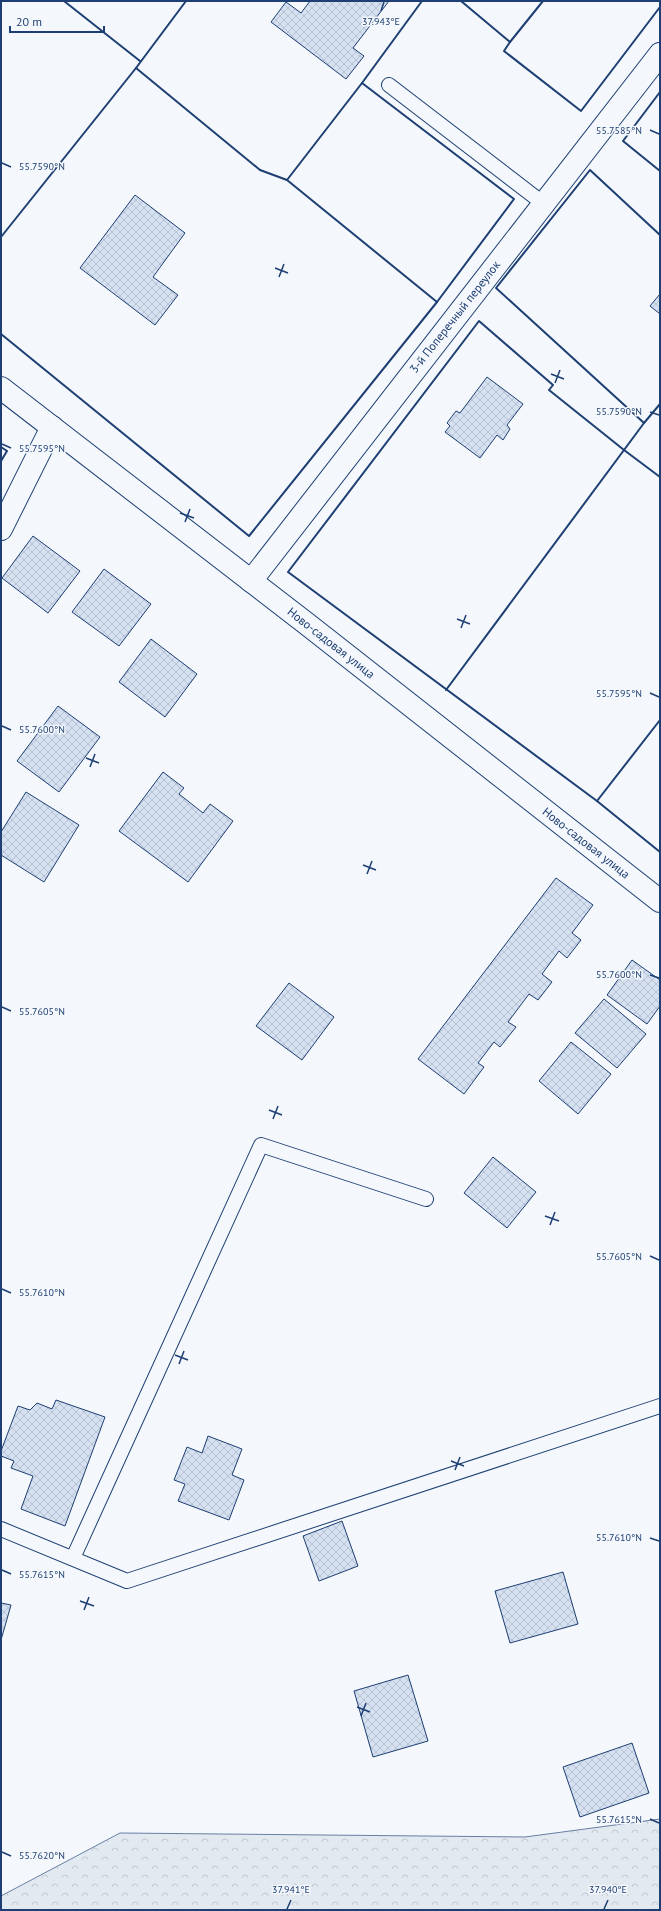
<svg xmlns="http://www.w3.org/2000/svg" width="661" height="1911" font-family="'PT Sans',sans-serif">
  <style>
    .forest { fill: url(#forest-crowns); stroke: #687fa3 }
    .building { fill: url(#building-cross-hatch); stroke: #1d3f73 }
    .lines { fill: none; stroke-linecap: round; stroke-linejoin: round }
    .service-casing { stroke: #1d3f73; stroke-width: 16 }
    .minor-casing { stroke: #1d3f73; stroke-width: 24 }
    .service { stroke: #f4f7fb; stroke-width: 14 }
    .minor { stroke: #f4f7fb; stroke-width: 22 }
    .wall { stroke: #1d3f73; stroke-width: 2 }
    .ticks { fill: none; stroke: #1d3f73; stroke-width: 1.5 }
    .labels { text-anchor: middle; stroke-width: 3; stroke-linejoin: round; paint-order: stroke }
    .street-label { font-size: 12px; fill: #1d3f73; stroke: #f4f7fb }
    .ticks-label { font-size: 10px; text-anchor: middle; fill: #1d3f73; stroke: #f4f7fb; stroke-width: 3; stroke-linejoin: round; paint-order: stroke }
  </style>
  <defs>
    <pattern id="forest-crowns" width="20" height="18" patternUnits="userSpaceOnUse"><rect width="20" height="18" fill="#e3e9f0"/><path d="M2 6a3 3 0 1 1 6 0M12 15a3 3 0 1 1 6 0" fill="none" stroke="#c2c9d1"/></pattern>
    <pattern id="building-cross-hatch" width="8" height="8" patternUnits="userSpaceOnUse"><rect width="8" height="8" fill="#d5e0f0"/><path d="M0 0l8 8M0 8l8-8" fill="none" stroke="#b6c1d1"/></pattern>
  </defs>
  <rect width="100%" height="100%" fill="#f4f7fb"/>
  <path class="forest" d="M660,1819V1910H1V1896L120,1833L525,1837Z"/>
  <g class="building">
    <path d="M310,1H389L353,48L364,56L346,79L271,22L286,2L301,13Z"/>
    <path d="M135,195L185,233L153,277L178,295L155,325L80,268Z"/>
    <path d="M660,294V314L650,306Z"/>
    <path d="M487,377L523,404L507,425L510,429L503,440L497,435L480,458L445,432L450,426L447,423L456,411L460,413Z"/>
    <path d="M33,536L80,571L48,613L2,578Z"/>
    <path d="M104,569L151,604L119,646L72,612Z"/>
    <path d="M151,639L197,674L165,717L119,682Z"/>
    <path d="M58,706L100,737L59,792L17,761Z"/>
    <path d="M163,772L184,788L179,794L203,813L210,804L233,821L188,882L119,831Z"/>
    <path d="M26,792L79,825L44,882L1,855V832Z"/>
    <path d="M556,878L593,905L572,933L581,940L567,958L559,951L542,974L552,982L538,1000L529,994L508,1022L516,1027L500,1047L494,1042L478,1063L484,1067L464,1094L418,1059Z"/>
    <path d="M632,960L660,980V1006L647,1024L607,995Z"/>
    <path d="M289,983L334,1017L302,1060L256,1026Z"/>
    <path d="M604,999L646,1034L617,1068L575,1033Z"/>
    <path d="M571,1042L611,1074L578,1114L539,1081Z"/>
    <path d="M493,1157L536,1192L507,1228L464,1193Z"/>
    <path d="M56,1400L105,1417L65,1526L21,1509L33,1476L11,1468L14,1461L1,1456V1451L18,1406L30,1410L37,1403L52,1409Z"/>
    <path d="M208,1436L242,1449L232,1475L244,1480L229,1520L178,1501L185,1484L174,1480L187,1447L202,1453Z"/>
    <path d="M342,1521L358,1566L319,1581L303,1536Z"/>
    <path d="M563,1572L578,1624L510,1643L495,1591Z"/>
    <path d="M1,1603L11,1605L1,1640Z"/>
    <path d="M408,1675L428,1741L373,1757L354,1691Z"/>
    <path d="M632,1743L649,1793L580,1817L563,1767Z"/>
  </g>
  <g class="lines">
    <defs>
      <g id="service">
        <path d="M389,85L544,204"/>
        <path d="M1,1529L127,1581L660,1406"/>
        <path d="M73,1558L261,1145L426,1199"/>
      </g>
      <g id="minor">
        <path d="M1,388L307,624L660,901"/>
        <path d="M1,529L52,427"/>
        <path d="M251,581L660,54"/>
      </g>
    </defs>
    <use href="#service" class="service-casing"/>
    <use href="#minor" class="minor-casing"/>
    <use href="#service" class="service"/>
    <use href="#minor" class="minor"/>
    <g class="wall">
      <path d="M64,1L140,61"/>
      <path d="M461,1L510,42L504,51L581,111L660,7"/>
      <path d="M510,42L543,1"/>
      <path d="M136,68L260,170L287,180L437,302"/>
      <path d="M660,92L623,141L660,171"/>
      <path d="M287,180L362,83"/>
      <path d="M660,235L590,170L496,288L644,423L624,450L549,390L553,385L479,321L288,572L597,801L660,852"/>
      <path d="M1,237L136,68L186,1"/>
      <path d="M1,334L249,536L437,302L514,199L362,83L422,1"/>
      <path d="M644,423L660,404"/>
      <path d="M1,447L7,451L1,461"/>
      <path d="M446,690L624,450L660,477"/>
      <path d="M597,801L660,720"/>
    </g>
  </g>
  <path class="ticks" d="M381,11L384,2M650,130L659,134M2,163L11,167M275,268L288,273M279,277L284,264M551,374L564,379M555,383L560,370M650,412L659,415M2,444L11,448M180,513L194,518M185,522L190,509M457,619L470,624M461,628L466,615M650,693L659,697M2,726L11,730M86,758L99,763M90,767L95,754M363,865L376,870M367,874L372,861M650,975L659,978M2,1007L11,1011M269,1110L282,1115M273,1119L278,1106M545,1216L559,1221M550,1225L555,1212M650,1256L659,1260M2,1289L11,1293M175,1355L188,1360M179,1364L184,1351M451,1461L464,1466M455,1470L460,1457M650,1538L659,1541M2,1570L11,1574M80,1601L94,1606M84,1610L89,1597M357,1707L370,1712M361,1716L366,1703M650,1819L659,1823M2,1852L11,1856M287,1909L291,1900M604,1909L608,1900"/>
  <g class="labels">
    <g class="street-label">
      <text transform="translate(455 317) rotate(-52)" y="4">3-й Поперечный переулок</text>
      <text transform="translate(331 643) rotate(38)" y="4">Ново-садовая улица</text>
      <text transform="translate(586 843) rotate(38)" y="4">Ново-садовая улица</text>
    </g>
  </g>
  <g class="ticks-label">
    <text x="381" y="25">37.943°E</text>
    <text x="619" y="134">55.7585°N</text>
    <text x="42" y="170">55.7590°N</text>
    <text x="619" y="415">55.7590°N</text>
    <text x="42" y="452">55.7595°N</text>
    <text x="619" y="697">55.7595°N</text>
    <text x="42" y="733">55.7600°N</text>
    <text x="619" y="978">55.7600°N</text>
    <text x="42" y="1015">55.7605°N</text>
    <text x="619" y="1260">55.7605°N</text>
    <text x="42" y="1296">55.7610°N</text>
    <text x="619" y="1541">55.7610°N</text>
    <text x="42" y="1578">55.7615°N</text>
    <text x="619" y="1823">55.7615°N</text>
    <text x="42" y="1859">55.7620°N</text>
    <text x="291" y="1893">37.941°E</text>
    <text x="608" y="1893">37.940°E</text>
  </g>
  <rect width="661" height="1911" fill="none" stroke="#1d3f73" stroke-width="4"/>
  <path d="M10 26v6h94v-6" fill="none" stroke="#1d3f73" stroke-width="2"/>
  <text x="16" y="26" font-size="12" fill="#1d3f73" stroke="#f4f7fb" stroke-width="3" paint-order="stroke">20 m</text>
</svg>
